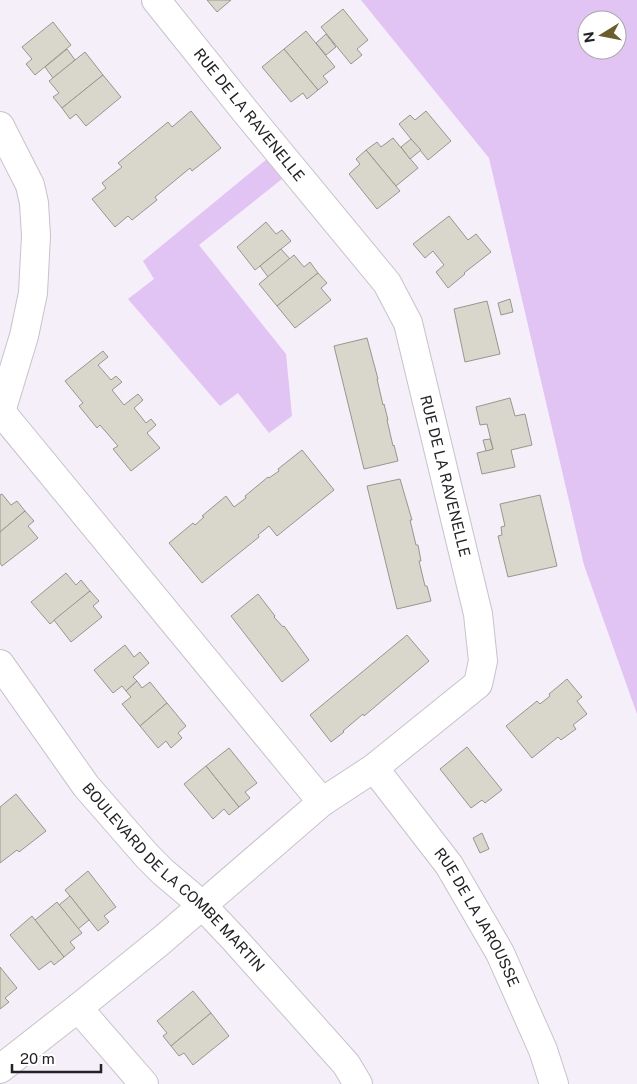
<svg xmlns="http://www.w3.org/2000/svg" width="637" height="1084" font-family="'Public Sans',sans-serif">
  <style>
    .green { fill: #e1c3f4; fill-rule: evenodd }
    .building { fill: #d9d6cc; stroke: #99968d }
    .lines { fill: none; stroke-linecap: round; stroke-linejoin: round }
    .street-casing { stroke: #c7c2cb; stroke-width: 30 }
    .street { stroke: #fff; stroke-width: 28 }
    .labels { text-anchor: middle; stroke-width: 4.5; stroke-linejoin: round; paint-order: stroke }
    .street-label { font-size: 15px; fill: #242226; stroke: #fff }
  </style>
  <rect width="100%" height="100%" fill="#f4eff8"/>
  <g class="green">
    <path d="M361,0H637V714L584,565L489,158ZM587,20H617V50H587Z"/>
    <path d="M267,159L282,179L199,245L286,354L292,416L269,433L238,393L220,406L128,299L154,279L143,261Z"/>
  </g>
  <g class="building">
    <path d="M207,0H231L217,12Z"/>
    <path d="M343,9L368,40L357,49L362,55L351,64L321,27Z"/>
    <path d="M53,22L71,45L35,75L26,64L32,59L22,47Z"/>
    <path d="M306,31L335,67L323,76L328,82L318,90L284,49Z"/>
    <path d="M326,34L336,47L326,55L316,43Z"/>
    <path d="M67,49L75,60L53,78L45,67Z"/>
    <path d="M284,49L318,90L307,99L303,93L291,102L262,67Z"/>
    <path d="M85,52L103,75L62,108L53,97L59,93L49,81Z"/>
    <path d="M103,75L121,97L86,126L76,114L70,119L62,108Z"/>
    <path d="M191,111L221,148L192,171L190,168L155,197L157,200L132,220L128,216L115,227L92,199L106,188L102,183L122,167L118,163L168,122L172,127Z"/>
    <path d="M426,111L451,141L428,160L399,124L410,115L415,120Z"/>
    <path d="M393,138L418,168L396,186L366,150L377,142L381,147Z"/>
    <path d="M411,139L421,150L410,159L401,147Z"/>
    <path d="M366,150L400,191L377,209L349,174L360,164L356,159Z"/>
    <path d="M449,216L468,240L476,234L491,252L464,273L465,274L448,288L436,272L444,265L433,251L425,258L413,244Z"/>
    <path d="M266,222L276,234L282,230L291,241L255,270L237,247Z"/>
    <path d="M281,249L290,259L268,277L260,266Z"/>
    <path d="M294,255L304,267L310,262L318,273L277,306L259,284Z"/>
    <path d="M318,273L327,283L321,288L331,300L295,328L277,306Z"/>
    <path d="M510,299L513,312L501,315L498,303Z"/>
    <path d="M487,301L500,354L465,362L454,309Z"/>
    <path d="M367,338L378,379H377L383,405L384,404L388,420H387L393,446L394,445L398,461L364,469L334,346Z"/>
    <path d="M103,351L108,357L98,365L111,380L116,376L122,382L112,390L124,405L138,394L143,400L134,408L146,423L151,419L156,425L147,433L160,448L131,471L113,449L118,446L100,425L97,428L79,406L83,403L65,381Z"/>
    <path d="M510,398L515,416L525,414L532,445L511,450L515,467L482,474L477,453L493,449L487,424L480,425L476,407Z"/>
    <path d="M490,439L493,449L486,451L483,440Z"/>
    <path d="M302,450L334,490L277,536L269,526L258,535L259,537L202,583L169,543L193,523L195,525L204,517L202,516L226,496L234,507L246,498L245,496L268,477L269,478L279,471L278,469Z"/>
    <path d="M400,479L412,520H410L416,545H418L421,561H419L425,586H427L431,601L397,609L367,486Z"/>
    <path d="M2,494L11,505L17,501L25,511L0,532V495Z"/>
    <path d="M540,495L557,566L508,577L498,536L502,535L501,527L505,526L500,504Z"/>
    <path d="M25,511L34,521L28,526L38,538L2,566L0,563V532Z"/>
    <path d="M66,573L76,585L81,580L90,591L50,624L31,602Z"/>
    <path d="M90,591L99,601L93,606L102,617L71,642L54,620Z"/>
    <path d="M258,594L275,616L274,617L283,627L284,626L309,660L282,682L231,616Z"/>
    <path d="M407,635L429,661L364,716L363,714L343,731L344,732L331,742L310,715Z"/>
    <path d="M125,645L134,657L140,652L149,663L133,677L137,681L126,691L122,686L113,693L94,670Z"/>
    <path d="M567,679L582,697L577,701L587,714L573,725L576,729L561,740L558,737L532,758L506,726L537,701L540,704L550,696L549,694Z"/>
    <path d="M137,681L142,688L150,682L167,703L140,726L122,704L131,697L126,691Z"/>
    <path d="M167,703L186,726L178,733L182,738L171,748L166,741L158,748L140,726Z"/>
    <path d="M467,747L502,790L485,803L482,800L471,808L440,769Z"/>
    <path d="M229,748L257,783L245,792L250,798L239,807L206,766Z"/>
    <path d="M206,766L239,807L229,815L224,809L213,819L184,784Z"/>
    <path d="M16,794L46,831L19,852L17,850L0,863V807Z"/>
    <path d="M482,833L489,849L480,853L473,838Z"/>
    <path d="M88,871L116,907L104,916L109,922L98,931L65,890Z"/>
    <path d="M70,896L89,920L78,929L59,905Z"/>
    <path d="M57,902L82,933L70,942L75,948L64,957L35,920Z"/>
    <path d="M32,916L64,957L54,965L51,961L39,970L10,935Z"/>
    <path d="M0,967L17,988L5,998L9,1002L0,1009Z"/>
    <path d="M193,991L211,1013L171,1046L163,1036L167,1033L157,1021Z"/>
    <path d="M211,1013L229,1036L193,1065L184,1053L179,1056L171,1046Z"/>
  </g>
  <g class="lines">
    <defs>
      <g id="street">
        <path d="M0,126L30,185L34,203L36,236L33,293L24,336L0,415"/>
        <path d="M2,413L322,802"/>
        <path id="s1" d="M0,664L86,786L147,856L163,872L202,905L235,940L346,1064L358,1084"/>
        <path id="s2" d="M374,768L449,865L500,953L543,1050L554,1084"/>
        <path d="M78,1008L144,1084"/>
        <path d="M0,1069L78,1008L162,940L322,802L374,768L478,684L483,661L478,614L408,323L387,283L245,111L156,0"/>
      </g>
    </defs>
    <use href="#street" class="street-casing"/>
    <use href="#street" class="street"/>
  </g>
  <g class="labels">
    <g class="street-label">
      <text transform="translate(249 115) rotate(51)" y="5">RUE DE LA RAVENELLE</text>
      <text transform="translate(445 476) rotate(76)" y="5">RUE DE LA RAVENELLE</text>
      <text dy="5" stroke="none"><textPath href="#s1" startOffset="276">BOULEVARD DE LA COMBE MARTIN</textPath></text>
      <text dy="5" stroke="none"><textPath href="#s2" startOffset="182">RUE DE LA JAROUSSE</textPath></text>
    </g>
  </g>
  <g transform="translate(602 35) rotate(260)"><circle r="24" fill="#ffffff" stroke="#a7a7a8"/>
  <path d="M0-4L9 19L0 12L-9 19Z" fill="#6b5e2b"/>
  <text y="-8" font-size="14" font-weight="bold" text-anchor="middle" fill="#242226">N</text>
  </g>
  <path d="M12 1064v8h89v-8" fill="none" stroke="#242226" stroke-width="2.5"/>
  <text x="20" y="1064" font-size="15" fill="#242226" stroke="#ffffff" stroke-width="4" paint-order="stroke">20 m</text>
</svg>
